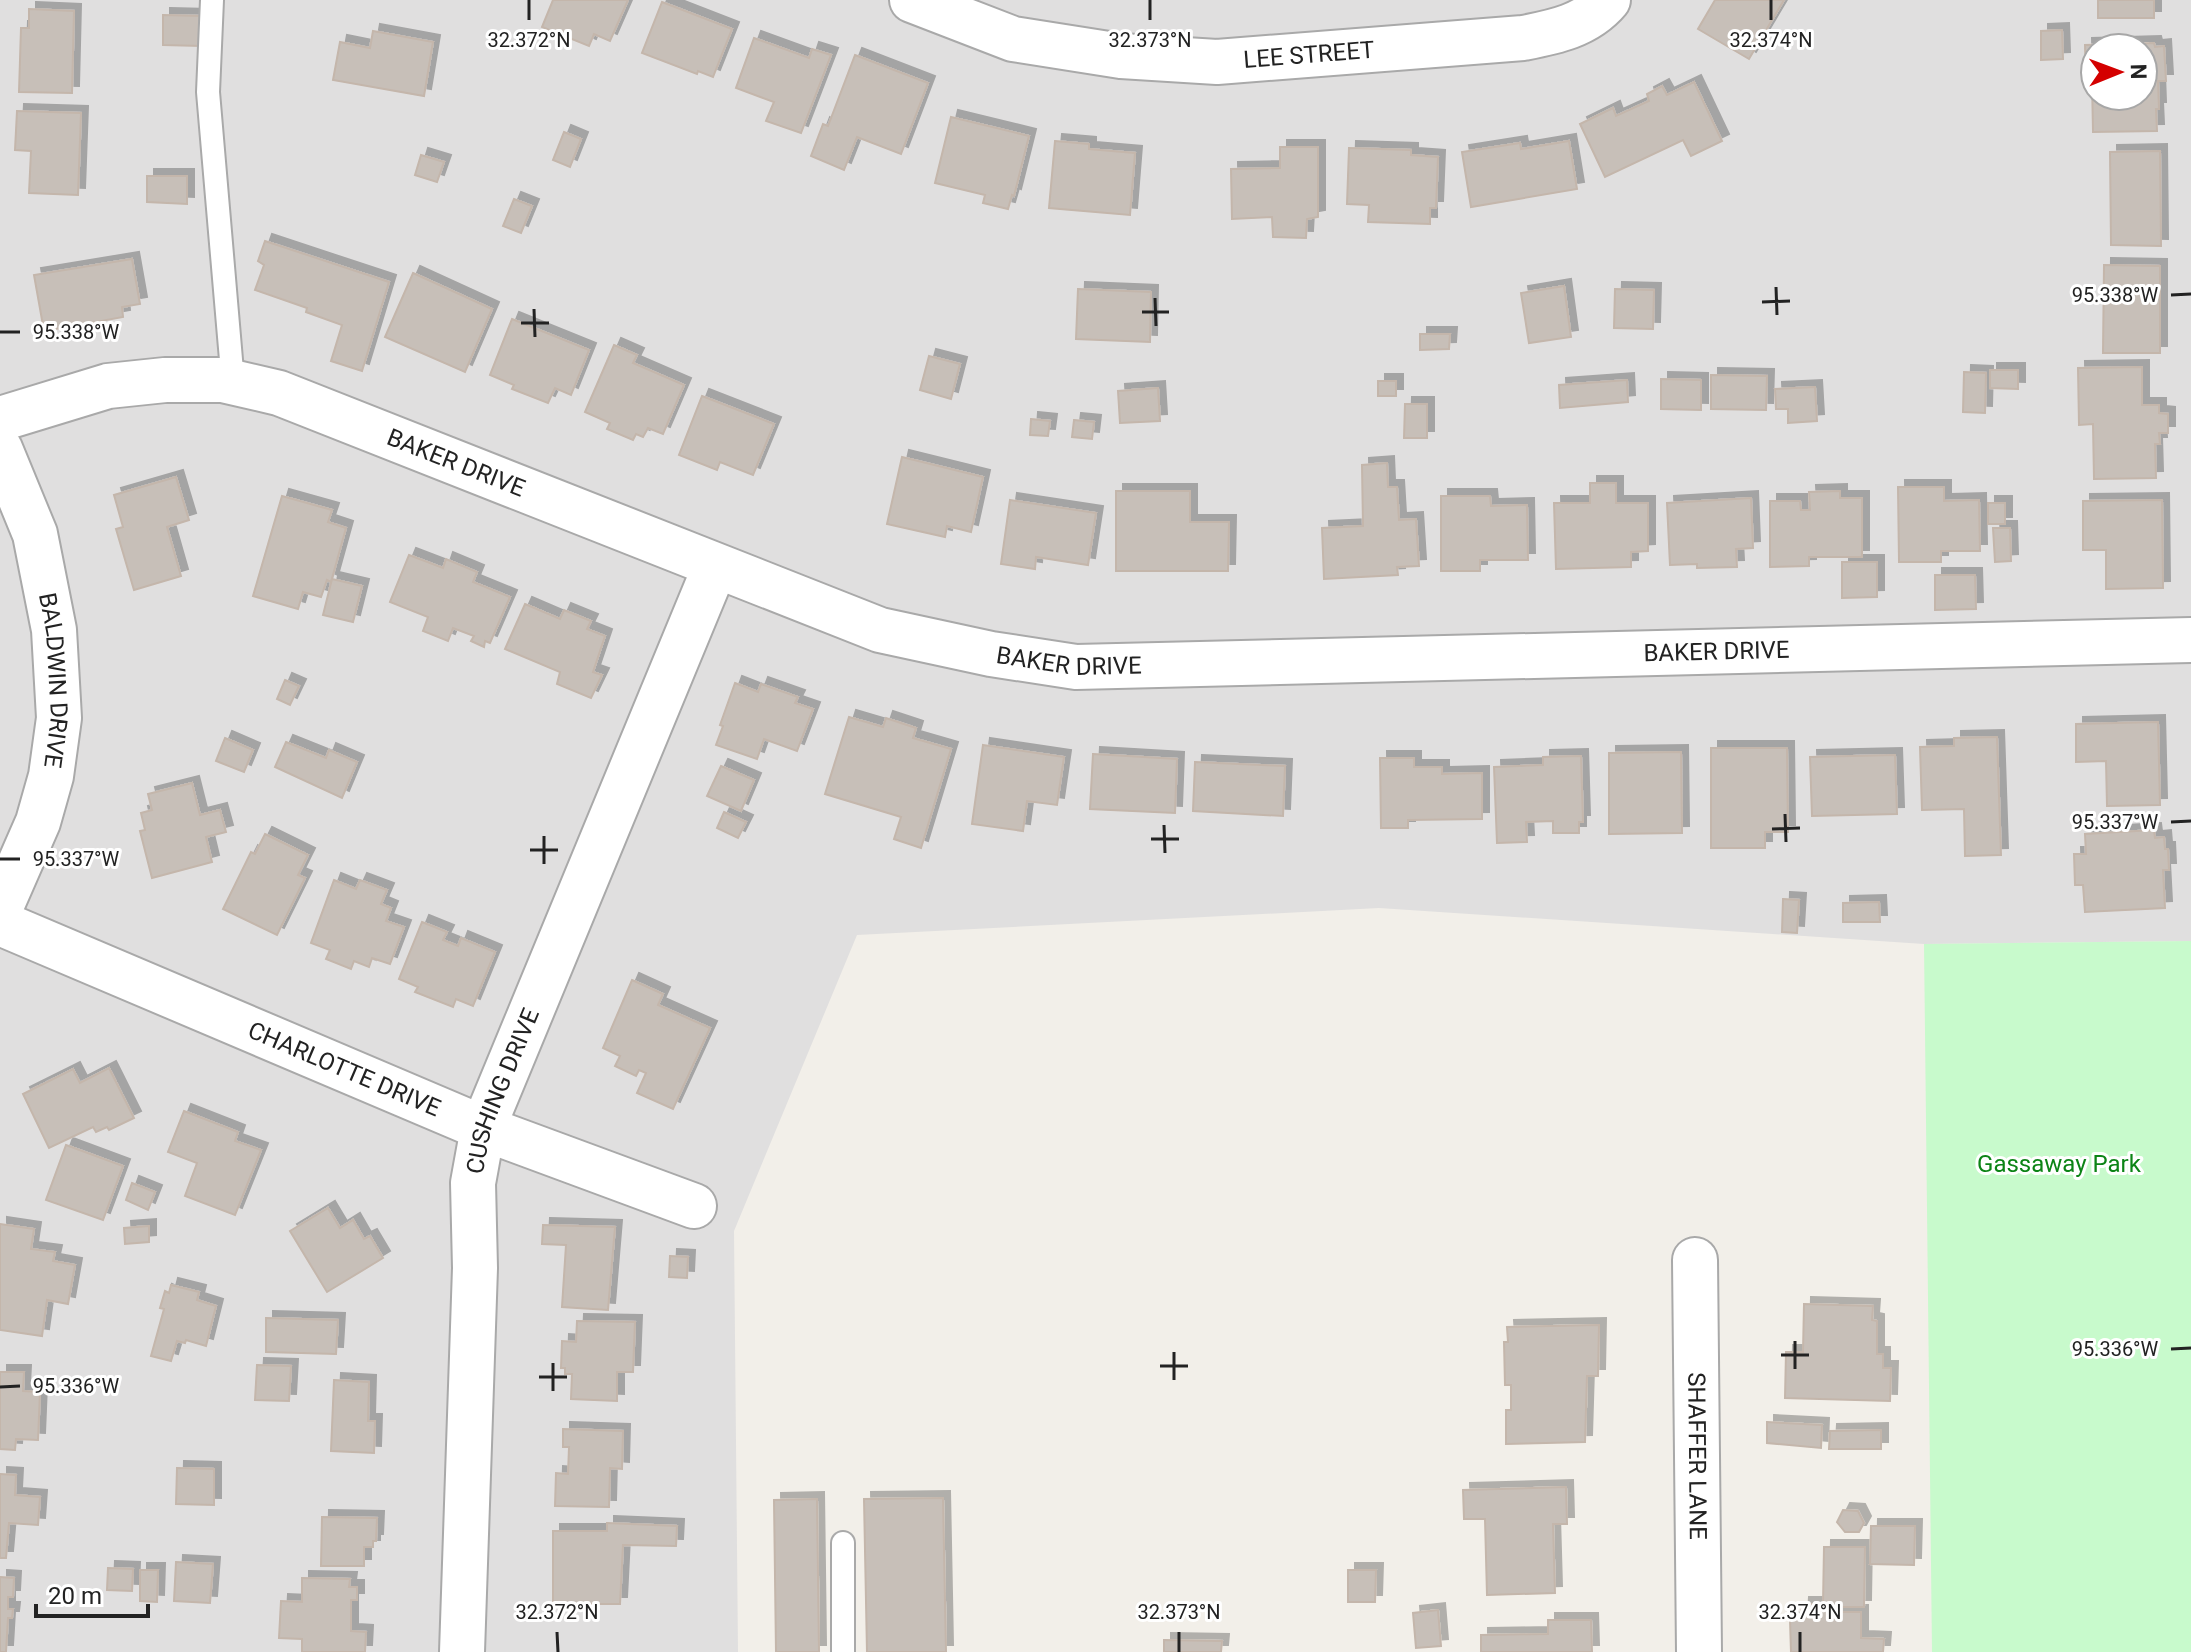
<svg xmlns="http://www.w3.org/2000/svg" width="2191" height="1652" font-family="Roboto,sans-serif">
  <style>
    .residential { fill: #e0dfdf; fill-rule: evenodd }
    .park { fill: #c8facc }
    .building { fill: #c7bfb8; stroke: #c4b6ab; stroke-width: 2; fill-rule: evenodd; filter: url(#shadow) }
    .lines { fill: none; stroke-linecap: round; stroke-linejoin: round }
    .lane-casing { stroke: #a9a9a9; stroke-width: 26 }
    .street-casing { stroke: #a9a9a9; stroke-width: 48 }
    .lane { stroke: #fff; stroke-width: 22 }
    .street { stroke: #fff; stroke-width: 44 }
    .ticks { fill: none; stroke: #222; stroke-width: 3 }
    .labels { text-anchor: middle; stroke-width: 6; stroke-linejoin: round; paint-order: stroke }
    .street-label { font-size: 24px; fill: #222; stroke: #fff }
    .park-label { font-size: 24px; fill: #0c8416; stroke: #fff }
    .ticks-label { font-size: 20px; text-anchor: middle; fill: #222; stroke: #fff; stroke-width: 6; stroke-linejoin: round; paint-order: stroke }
  </style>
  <defs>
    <filter id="shadow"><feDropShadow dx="7" dy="-7" stdDeviation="0" flood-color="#0004"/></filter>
  </defs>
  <rect width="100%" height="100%" fill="#f2efe9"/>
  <path class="residential" d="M0,0H2191V941L1924,944L1379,908L857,935L734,1231L738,1652H0ZM2095,48H2143V96H2095Z"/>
  <path class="park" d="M2191,941V1652H1932L1924,944Z"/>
  <g class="building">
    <path d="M553,0H628L610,41L594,34L589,46L542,27Z"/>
    <path d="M1715,0H1784L1749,59L1698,29Z"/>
    <rect x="2098" y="0" width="56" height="18"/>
    <path d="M662,2L732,29L713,77L698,71L697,74L642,53Z"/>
    <path d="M29,9L74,11L72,93L19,92L21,28H29Z"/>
    <path d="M163,15L202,16L201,46L163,45Z"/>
    <path d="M2062,30L2063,59L2041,60V31Z"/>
    <path d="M373,31L433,42L424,96L333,80L340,42L370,48Z"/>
    <path d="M754,38L809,58L812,49L831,55L801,133L766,121L774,102L736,88Z"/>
    <path d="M2154,43L2155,47L2164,46L2166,81H2158L2159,109H2156L2157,131L2093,132L2092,81H2086L2085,45ZM2095,48H2143V96H2095Z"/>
    <path d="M855,55L928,83L901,154L857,137L844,170L811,156L823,124L828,126Z"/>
    <path d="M1694,82L1722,141L1691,156L1683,140L1605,177L1580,124L1613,108L1616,116L1649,101L1647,94L1662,86L1667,95Z"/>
    <path d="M17,111L81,113L78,195L29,193L31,151L15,150Z"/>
    <path d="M951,117L1029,136L1014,196L1012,195L1008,209L983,203L985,195L935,183Z"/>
    <path d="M564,132L581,139L570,167L553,160Z"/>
    <path d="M1055,141L1089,144V149L1135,153L1130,215L1049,208Z"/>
    <path d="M1569,141L1577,189L1471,207L1462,152L1520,143L1521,149Z"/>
    <path d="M1280,147H1318V217L1307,219L1306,238L1273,237L1272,217L1232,219L1231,169L1280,168Z"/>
    <path d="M1349,148L1411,150V155L1438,157L1436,208H1430V224L1368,222L1369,205L1347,204Z"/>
    <path d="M2160,151L2161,246L2111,245L2110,152Z"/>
    <path d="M421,155L444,162L437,182L415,175Z"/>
    <path d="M147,176H187V204L147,202Z"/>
    <path d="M514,199L532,206L521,233L503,226Z"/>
    <path d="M265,241L389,282L362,371L331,361L342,325L306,312L307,308L255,290L264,265L258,261Z"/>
    <path d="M132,259L140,304L122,307L123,317L90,323L89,327L80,328L77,325L44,331L34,275Z"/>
    <path d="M2104,265L2160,266V353H2103Z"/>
    <path d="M413,273L492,309L465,372L385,337Z"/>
    <path d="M1564,286L1571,337L1529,343L1521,293Z"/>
    <path d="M1078,289L1151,292L1150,342L1076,339Z"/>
    <path d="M1615,289L1654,290L1653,329L1614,328Z"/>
    <path d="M512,319L589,350L571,395L555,388L548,403L512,389L514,385L490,375Z"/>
    <path d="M1420,334H1450L1449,349L1420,350Z"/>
    <path d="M614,345L637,355L633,363L684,385L663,434L648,428L643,437L636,434L633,440L607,429L610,423L585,412Z"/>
    <path d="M929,356L960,364L951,399L920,390Z"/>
    <path d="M2142,367V405H2159V413L2168,414V433H2159L2160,444H2155L2156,478L2094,479L2093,424L2079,425L2078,368Z"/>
    <path d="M1990,370H2018V389L1990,388Z"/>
    <path d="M1964,372L1986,373L1985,413L1963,412Z"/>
    <path d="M1711,375L1767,376L1766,410L1711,409Z"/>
    <path d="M1661,379L1701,380V410L1661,409Z"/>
    <path d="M1627,380L1628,402L1560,408L1559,385Z"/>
    <rect x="1378" y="381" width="18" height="15"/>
    <path d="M1815,387L1817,421L1788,423V409H1776L1775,389Z"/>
    <path d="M1158,388L1160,421L1120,423L1118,391Z"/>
    <path d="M702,396L774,424L753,475L720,462L717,470L679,455Z"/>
    <path d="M1405,404H1427V438H1404Z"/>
    <path d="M1031,419L1050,421L1048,436L1030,435Z"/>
    <path d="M1074,420L1094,422L1092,439L1072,437Z"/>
    <path d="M902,457L983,477L971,532L947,526L945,537L887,524Z"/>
    <path d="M1387,463L1388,487H1397L1399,520L1416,519L1419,566L1397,567L1398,575L1324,579L1322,528L1363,526L1362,465Z"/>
    <path d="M176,477L189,520L167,527L181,576L134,590L116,529L123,527L114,495Z"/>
    <path d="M1590,483H1616V503H1648V551L1631,552V567L1556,569L1554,503H1590Z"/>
    <path d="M1898,487H1944V501L1979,500L1980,551H1941V562H1899Z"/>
    <path d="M1116,491H1190V522H1229L1228,571H1116Z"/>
    <path d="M1840,491V498H1862V557H1809V566L1770,567V501H1800L1801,510H1810L1809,492Z"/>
    <path d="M282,496L332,510L328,522L346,528L331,582L327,580L321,597L303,592L298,609L253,596Z"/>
    <path d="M1441,496H1490L1491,506L1527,505L1528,560H1480V571H1441Z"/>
    <path d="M1751,498L1753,548L1736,549L1737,567L1697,568V564L1670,565L1667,503Z"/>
    <path d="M1010,500L1096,513L1088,565L1036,557L1035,569L1001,564Z"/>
    <path d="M2162,500L2163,588L2106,589V550H2083V501Z"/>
    <rect x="1988" y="503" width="17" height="21"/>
    <path d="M1993,528H2010L2011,561L1995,562Z"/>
    <path d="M409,555L443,568L446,559L477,572L473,582L510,597L490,643L485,641L484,647L471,641L474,636L453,628L448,641L423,631L428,617L390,602Z"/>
    <path d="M1842,562H1877V597L1842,598Z"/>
    <path d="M1935,575H1975L1976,609L1935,610Z"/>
    <path d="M332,579L362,586L353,622L323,615Z"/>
    <path d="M525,604L560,619L564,610L591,621L587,629L605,636L593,672L602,675L591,698L557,684L560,672L505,649Z"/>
    <path d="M285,680L299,686L290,705L277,699Z"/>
    <path d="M735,683L758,692L761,684L798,697L795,703L813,709L797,751L764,739L757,759L716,745L723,726L720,725Z"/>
    <path d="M849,717L883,727L886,718L916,728L913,738L951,749L921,848L894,839L901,817L825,794Z"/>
    <path d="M2158,722L2160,805L2107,806L2106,761L2076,762V724Z"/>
    <path d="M1997,737L2001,855L1965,856L1964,809L1922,810L1920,747L1954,746V738Z"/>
    <path d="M225,738L253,750L244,772L216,761Z"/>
    <path d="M286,742L326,758L329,750L357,762L342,798L275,767Z"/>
    <path d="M983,745L1064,757L1057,805L1027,801L1023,831L972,824Z"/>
    <path d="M1711,748H1787L1788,832H1765V848H1711Z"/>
    <path d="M1681,752L1682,833L1609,834V753Z"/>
    <path d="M1093,754L1177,759L1175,813L1090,809Z"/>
    <path d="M1895,755L1897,814L1812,816L1810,757Z"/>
    <path d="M1581,756L1583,822H1579V833H1553V821L1526,822L1527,842L1497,843L1494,767L1543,765V757Z"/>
    <path d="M1380,758H1414V767H1442V774L1482,773V819L1408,820V828H1381Z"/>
    <path d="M1195,762L1285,766L1283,816L1193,811Z"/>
    <path d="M721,766L754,780L741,811L707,796Z"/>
    <path d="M192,783L200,815L220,810L226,832L206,837L212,862L152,878L140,831L145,830L141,813L152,810L148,794Z"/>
    <path d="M724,812L746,822L738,838L717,828Z"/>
    <path d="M2154,830L2155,838L2164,837L2165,849H2168L2169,870H2163L2165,908L2085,912L2083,885H2075L2074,854H2086L2085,834Z"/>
    <path d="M265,834L308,855L298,875L305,878L277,935L223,909L251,852L255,854Z"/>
    <path d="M334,880L356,889L360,880L387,890L381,904L391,908L386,921L404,927L390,964L372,958L369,967L354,961L351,969L326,959L330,950L311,943Z"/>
    <path d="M1783,899L1799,900L1797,933L1782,932Z"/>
    <path d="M1879,902L1880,922H1843V903Z"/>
    <path d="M422,922L447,932L443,940L458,946L461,938L495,952L473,1006L456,999L453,1007L415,992L418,987L399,979Z"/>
    <path d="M632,980L663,994L658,1005L710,1028L673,1109L637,1093L646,1073L639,1070L636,1076L615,1066L620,1056L603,1048Z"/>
    <path d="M109,1068L134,1118L109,1130L107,1127L96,1132L93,1127L49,1148L23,1094L73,1069L80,1083Z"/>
    <path d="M184,1111L238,1132L235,1141L261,1150L235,1215L185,1196L197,1163L168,1152Z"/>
    <path d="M66,1145L123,1166L103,1220L46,1200Z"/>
    <path d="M132,1183L155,1192L148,1210L126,1200Z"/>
    <path d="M328,1208L340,1228L353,1220L364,1239L370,1236L383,1258L327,1292L290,1231Z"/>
    <path d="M0,1224L34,1229L31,1249L55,1252L53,1261L75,1265L68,1304L47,1300L42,1336L0,1330Z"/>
    <path d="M543,1225L615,1227L608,1310L562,1307L566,1245L542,1244Z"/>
    <path d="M149,1226V1242L125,1244L124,1228Z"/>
    <path d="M670,1256L688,1257L687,1278L669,1277Z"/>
    <path d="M171,1285L199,1292L197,1300L216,1306L206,1346L186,1340L185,1343L177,1341L171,1361L151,1356L164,1309L160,1308L165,1291L169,1293Z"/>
    <path d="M1804,1304L1873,1306L1872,1320L1877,1321V1354H1883V1368H1891L1890,1401L1785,1398L1786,1352H1803Z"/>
    <path d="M266,1318L338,1320L336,1354L266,1352Z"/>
    <path d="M577,1321L635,1322L633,1372H617V1401L571,1399L572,1374H565V1368H561L562,1341L576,1342Z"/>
    <path d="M1599,1325L1598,1376H1587L1585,1442L1506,1444V1410H1511V1385H1505L1504,1342H1508L1507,1327Z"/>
    <path d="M257,1365L291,1366L289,1401L255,1400Z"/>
    <path d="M0,1372H24L23,1391L40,1392L38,1440L16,1439L15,1450L0,1449Z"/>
    <path d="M334,1380L369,1382L368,1421H375L374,1453L331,1451Z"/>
    <path d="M1767,1422L1822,1425L1821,1448L1767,1443Z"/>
    <path d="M563,1429L623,1431L622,1469L610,1468L609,1507L555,1506L556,1473L568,1474L569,1447H563Z"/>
    <path d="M1881,1430V1449H1829L1830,1431Z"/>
    <path d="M177,1468L214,1469V1505L176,1504Z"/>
    <path d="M0,1474L16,1475L15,1495L40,1497L38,1525L9,1523L6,1558H0Z"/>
    <path d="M1566,1487L1567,1524H1553L1555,1593L1487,1595L1485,1519H1464L1463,1490Z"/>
    <path d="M943,1498L946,1652H867L864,1499Z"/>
    <path d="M817,1499L819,1652H776L774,1500Z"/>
    <path d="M1843,1510L1858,1511L1864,1523L1859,1532H1845L1837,1522Z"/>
    <path d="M322,1517L377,1518L376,1541H373V1547H364V1566H321Z"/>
    <path d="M607,1523L677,1526L676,1546L623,1545L620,1604H553V1531H607Z"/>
    <path d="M1871,1526H1915L1914,1565L1870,1564Z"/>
    <path d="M1824,1547H1865L1864,1607H1842V1612H1861V1638L1884,1639L1883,1652H1791L1790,1620L1801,1619L1802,1604H1823Z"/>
    <path d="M176,1562L213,1564L210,1603L174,1601Z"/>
    <path d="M108,1568L133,1569L132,1591L107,1590Z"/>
    <path d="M140,1570H158L157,1602L140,1601Z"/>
    <path d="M1348,1570H1376L1375,1602H1348Z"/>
    <path d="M0,1577L14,1578L13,1597H8V1609H13L12,1618H8L6,1652H0Z"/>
    <path d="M302,1578L350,1579L349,1587H357V1600H351V1631L366,1632L365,1652H302V1639L279,1638L281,1601L302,1602Z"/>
    <path d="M1438,1610L1441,1646L1416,1648L1413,1613Z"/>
    <path d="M1548,1620H1591L1592,1652H1481V1635L1548,1634Z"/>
    <path d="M1164,1640L1222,1641L1221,1652H1164Z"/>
  </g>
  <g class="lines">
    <defs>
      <g id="lane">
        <path d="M212,0L208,92L233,383"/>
        <path d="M843,1652V1543"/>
      </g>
      <g id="street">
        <path id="s1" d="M912,0L1013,39L1121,56L1217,62L1523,38C1554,32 1586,26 1608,0"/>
        <path id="s2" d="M0,419L108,386L165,380H223L279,393L880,630L991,654L1076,667L2191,640"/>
        <path id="s3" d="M0,449L35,534L54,630L59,718L51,776L38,822L0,909"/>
        <path id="s4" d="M0,923L483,1128L694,1206"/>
        <path id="s5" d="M1695,1260L1699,1652"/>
        <path id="s6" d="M462,1652L475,1268L473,1183L483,1128L715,567"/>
      </g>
    </defs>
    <use href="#lane" class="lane-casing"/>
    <use href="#street" class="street-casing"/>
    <use href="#lane" class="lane"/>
    <use href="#street" class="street"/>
  </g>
  <path class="ticks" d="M529,0V20M1150,0V20M1771,0V20M1776,287L1777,315M2171,295L2191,294M1155,298L1156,326M1762,302L1790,301M534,309L535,337M1142,312H1169M521,323H549M0,332H20M1785,814L1786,842M2171,822L2191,821M1164,825L1165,853M1772,829L1800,828M544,836V864M1151,839H1179M530,850H558M0,859H20M1795,1341V1369M2171,1349L2191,1348M1174,1352V1380M1781,1355H1809M553,1363V1391M1160,1366H1188M539,1377H567M0,1387L20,1386M557,1632L558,1652M1179,1632V1652M1800,1632V1652"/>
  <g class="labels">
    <g class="street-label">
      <text dy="8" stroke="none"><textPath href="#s1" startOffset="406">LEE STREET</textPath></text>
      <text dy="8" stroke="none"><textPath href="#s2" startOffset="476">BAKER DRIVE</textPath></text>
      <text dy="8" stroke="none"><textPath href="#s2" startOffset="1772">BAKER DRIVE</textPath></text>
      <text dy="8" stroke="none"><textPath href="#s2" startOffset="1124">BAKER DRIVE</textPath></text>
      <text dy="8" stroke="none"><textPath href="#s3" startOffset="240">BALDWIN DRIVE</textPath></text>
      <text dy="8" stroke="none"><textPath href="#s4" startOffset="374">CHARLOTTE DRIVE</textPath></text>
      <text dy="8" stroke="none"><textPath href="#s6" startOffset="566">CUSHING DRIVE</textPath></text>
      <text dy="8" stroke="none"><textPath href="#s5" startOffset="196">SHAFFER LANE</textPath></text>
    </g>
    <g class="park-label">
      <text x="2059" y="1172">Gassaway Park</text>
    </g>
  </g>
  <g class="ticks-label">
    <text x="529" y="47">32.372°N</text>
    <text x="1150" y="47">32.373°N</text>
    <text x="1771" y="47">32.374°N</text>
    <text x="2115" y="302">95.338°W</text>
    <text x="76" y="339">95.338°W</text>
    <text x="2115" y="829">95.337°W</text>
    <text x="76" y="866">95.337°W</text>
    <text x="2115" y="1356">95.336°W</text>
    <text x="76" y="1393">95.336°W</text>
    <text x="557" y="1619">32.372°N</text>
    <text x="1179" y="1619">32.373°N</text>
    <text x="1800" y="1619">32.374°N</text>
  </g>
  <g transform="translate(2119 72) rotate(89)"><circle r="38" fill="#ffffff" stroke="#a7a7a7" stroke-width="2"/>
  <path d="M0-6L14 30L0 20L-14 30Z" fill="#d40000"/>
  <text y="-12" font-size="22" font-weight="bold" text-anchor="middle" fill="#222222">N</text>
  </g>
  <path d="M36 1604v12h112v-12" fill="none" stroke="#222222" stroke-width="4"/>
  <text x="48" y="1604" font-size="24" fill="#222222" stroke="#ffffff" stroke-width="6" paint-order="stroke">20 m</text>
</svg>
